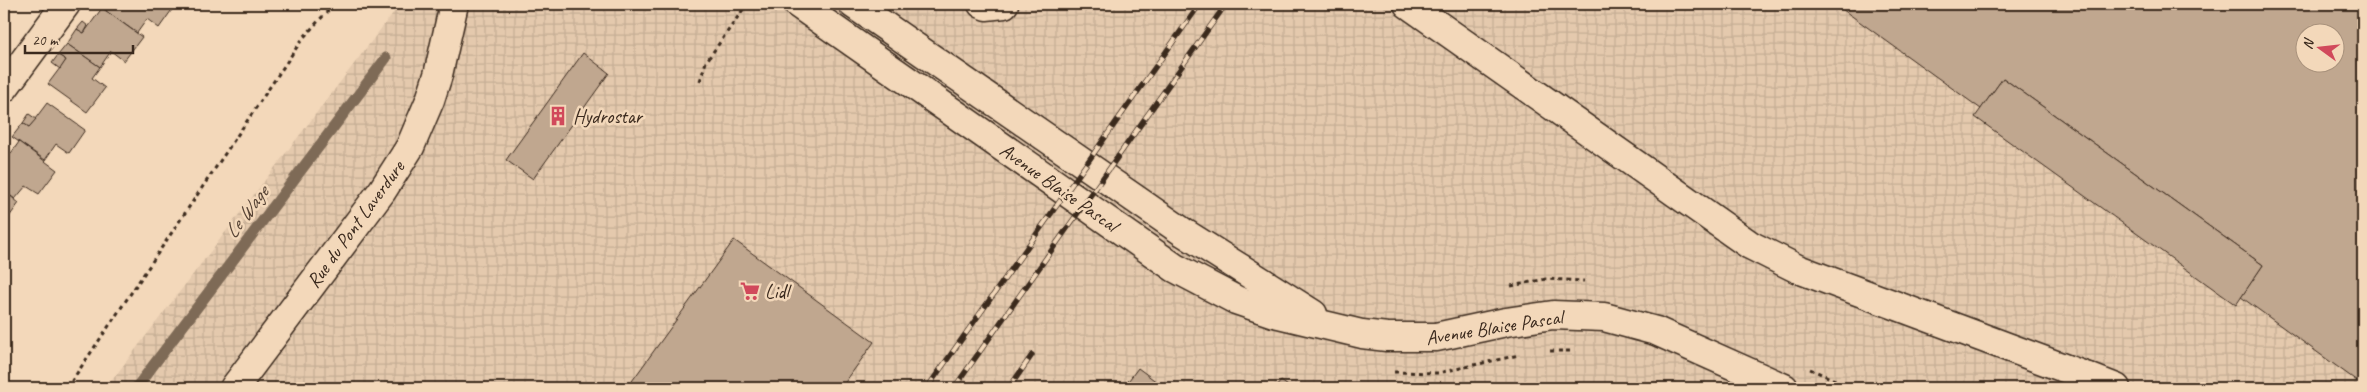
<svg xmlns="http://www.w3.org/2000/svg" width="2367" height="392" font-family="Caveat,sans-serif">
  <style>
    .industrial { fill: url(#industrial-grid); fill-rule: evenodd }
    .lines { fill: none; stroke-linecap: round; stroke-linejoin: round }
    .stream { stroke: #7e6a56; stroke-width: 11 }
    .building { fill: #c0a78f; stroke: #3b2a1e; fill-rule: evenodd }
    .minor-casing { stroke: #3b2a1e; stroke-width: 31 }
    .major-casing { stroke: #3b2a1e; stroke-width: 31 }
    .path { stroke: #3b2a1e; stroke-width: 3; stroke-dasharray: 4 4; stroke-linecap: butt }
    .minor { stroke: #f3d8ba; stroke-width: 28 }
    .major { stroke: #f3d8ba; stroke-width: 28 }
    .rail-casing { stroke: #3b2a1e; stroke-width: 5.5 }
    .rail { stroke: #f3d8ba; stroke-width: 4; stroke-dasharray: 11; stroke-linecap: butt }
    .labels { text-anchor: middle; stroke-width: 5; stroke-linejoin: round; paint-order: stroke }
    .poi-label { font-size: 20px; fill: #3b2a1e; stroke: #f3d8ba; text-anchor: start }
    .street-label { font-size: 20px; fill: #3b2a1e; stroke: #f3d8ba }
    .water-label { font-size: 21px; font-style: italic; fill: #574436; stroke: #f3d8ba }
  </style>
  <defs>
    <pattern id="industrial-grid" width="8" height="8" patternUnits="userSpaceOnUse" patternTransform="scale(1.25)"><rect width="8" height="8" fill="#e4c9ad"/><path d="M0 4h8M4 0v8" fill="none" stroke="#c4ad94"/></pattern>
  </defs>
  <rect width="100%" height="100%" fill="#f3d8ba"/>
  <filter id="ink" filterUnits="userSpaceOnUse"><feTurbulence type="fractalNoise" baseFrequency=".02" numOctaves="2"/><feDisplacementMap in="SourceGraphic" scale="10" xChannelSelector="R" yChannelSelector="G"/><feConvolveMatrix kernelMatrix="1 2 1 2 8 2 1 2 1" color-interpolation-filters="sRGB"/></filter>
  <g filter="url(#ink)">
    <path class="industrial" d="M400,4H2363V388H106ZM2304,32H2334V62H2304Z"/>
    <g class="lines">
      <path class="stream" d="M136,388L386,58"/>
    </g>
    <g class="building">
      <path d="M111,4H176L159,28L147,19L137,33L106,11Z"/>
      <path d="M1835,4H2363V373L2357,381L2241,297L2263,265L2003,78L1981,109ZM2304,32H2334V62H2304Z"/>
      <path d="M102,8L142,37L124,61L111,51L100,67L67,44L77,29L84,33Z"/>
      <path d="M83,22L88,26L84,33L77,29Z"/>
      <path d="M67,44L100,67L92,78L105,88L87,112L48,84L66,60L58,55Z"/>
      <path d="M583,53L609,73L533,179L506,160Z"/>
      <path d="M58,55L66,60L60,69L52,63Z"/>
      <path d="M2003,78L2263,265L2236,305L1975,117Z"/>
      <path d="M47,103L85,130L69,153L56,144L45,160L12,137L23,123L29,127Z"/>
      <path d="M29,114L36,119L29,127L23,123Z"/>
      <path d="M19,142L57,170L39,194L26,186L15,199L4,191V163Z"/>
      <path d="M4,191L19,203L4,224Z"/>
      <path d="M734,240L874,342L841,388H627Z"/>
      <path d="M1138,368L1165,388H1123Z"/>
      <path d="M1281,381L1291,388H1275Z"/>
    </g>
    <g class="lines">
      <defs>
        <g id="minor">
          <path d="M982,4L986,6L1004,4"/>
          <path d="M1408,4L1750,245L1798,269L2088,377L2083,388"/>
          <path d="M4,88L66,4"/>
          <path d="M2088,377L2116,388"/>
          <path d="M234,388L382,191L410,147L430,100L438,75L454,4"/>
        </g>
        <g id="major">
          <path d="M798,4L1175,268L1236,300L1274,313L1362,334L1387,337H1436L1506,322L1553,315L1604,317L1656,331L1784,388"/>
          <path d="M853,4L1183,232L1313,314"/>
        </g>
      </defs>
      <use href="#minor" class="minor-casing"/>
      <use href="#major" class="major-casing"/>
      <g class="path">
        <path d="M415,4L420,10"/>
        <path d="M700,81L706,62L747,4"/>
        <path d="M1511,286L1546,279L1584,281"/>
        <path d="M1550,351H1571"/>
        <path d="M1810,369L1853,388"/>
        <path d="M1394,372L1438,373L1519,355"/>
        <path d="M67,388L303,38L334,4"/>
      </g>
      <use href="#minor" class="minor"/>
      <use href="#major" class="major"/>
      <defs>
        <g id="rail">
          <path d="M927,388L1200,4"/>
          <path d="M954,388L1226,4"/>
          <path d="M1009,388L1032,355"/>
        </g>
      </defs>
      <use href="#rail" class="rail-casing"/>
      <use href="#rail" class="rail"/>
    </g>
  </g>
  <defs>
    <symbol id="building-bare" viewBox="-9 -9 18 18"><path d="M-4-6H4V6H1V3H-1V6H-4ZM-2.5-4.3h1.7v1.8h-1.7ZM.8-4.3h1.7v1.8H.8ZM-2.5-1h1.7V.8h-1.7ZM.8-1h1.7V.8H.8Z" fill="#d1495b" stroke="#f3d8ba" stroke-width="2.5" paint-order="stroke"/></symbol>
    <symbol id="supermarket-bare" viewBox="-9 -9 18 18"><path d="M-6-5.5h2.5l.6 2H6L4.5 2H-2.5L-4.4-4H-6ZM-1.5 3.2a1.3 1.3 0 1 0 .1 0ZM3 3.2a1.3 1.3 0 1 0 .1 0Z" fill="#d1495b" stroke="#f3d8ba" stroke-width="2.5" paint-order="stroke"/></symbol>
  </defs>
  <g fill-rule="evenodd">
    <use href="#building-bare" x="544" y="102" width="28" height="28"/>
    <use href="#supermarket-bare" x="736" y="277" width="28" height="28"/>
  </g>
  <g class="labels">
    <g class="poi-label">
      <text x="573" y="123">Hydrostar</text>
      <text x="765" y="298">Lidl</text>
    </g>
    <g class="street-label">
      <text transform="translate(1059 187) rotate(35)" y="7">Avenue Blaise Pascal</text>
      <text transform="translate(355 224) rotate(-54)" y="7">Rue du Pont Laverdure</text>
      <text transform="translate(1494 327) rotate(-9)" y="7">Avenue Blaise Pascal</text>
    </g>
    <g class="water-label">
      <text transform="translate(246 212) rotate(-53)" y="7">Le Wage</text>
    </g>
  </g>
  <rect width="2367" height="392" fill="none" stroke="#f3d8ba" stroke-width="20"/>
  <rect x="10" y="10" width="2347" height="372" fill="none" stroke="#3b2a1e" stroke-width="2" filter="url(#ink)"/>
  <g transform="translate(2320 48) rotate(285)"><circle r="24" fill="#f3d8ba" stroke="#a9927c"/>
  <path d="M0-4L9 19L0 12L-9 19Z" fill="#d1495b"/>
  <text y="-8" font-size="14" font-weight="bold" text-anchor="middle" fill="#3b2a1e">N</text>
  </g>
  <path d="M25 45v8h108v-8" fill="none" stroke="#3b2a1e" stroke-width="2.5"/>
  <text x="32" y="45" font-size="15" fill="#3b2a1e" stroke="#f3d8ba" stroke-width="4" paint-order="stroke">20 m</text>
</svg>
